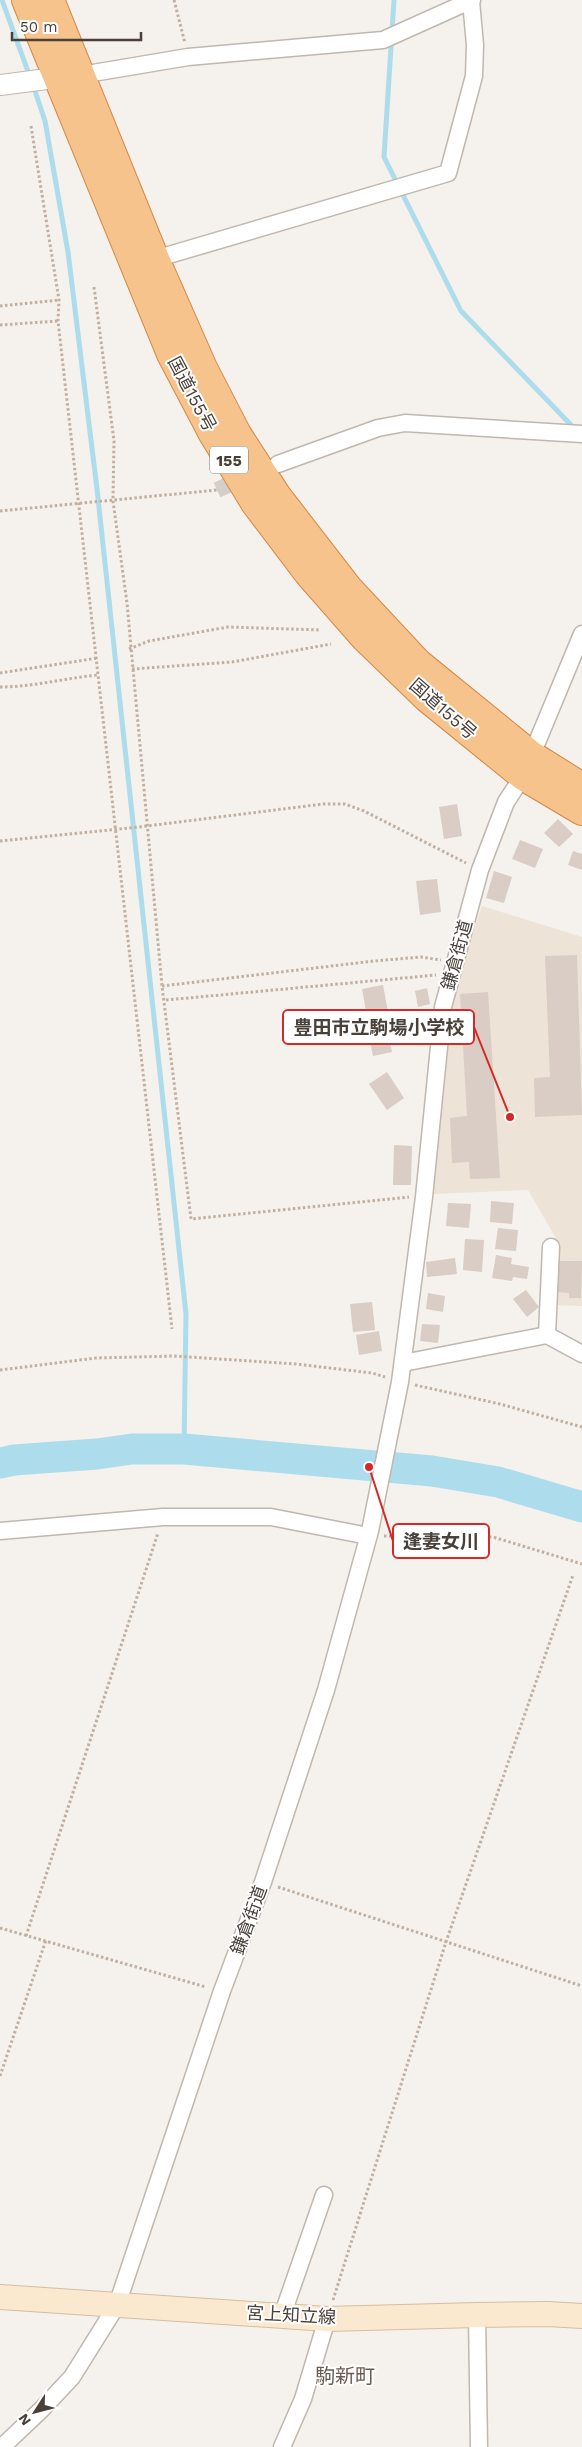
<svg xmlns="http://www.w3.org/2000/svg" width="582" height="2447" font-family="'Work Sans','Noto Sans JP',sans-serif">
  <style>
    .education { fill: #ede3d7 }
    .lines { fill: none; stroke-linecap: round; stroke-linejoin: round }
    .stream { stroke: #adddec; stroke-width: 5 }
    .river { stroke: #adddec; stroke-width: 31 }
    .building { fill: #d9cdc5 }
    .minor-tunnel { stroke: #d3cec8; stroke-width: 16; stroke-dasharray: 16 8; stroke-linecap: butt }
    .minor-casing { stroke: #c0b7af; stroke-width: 19 }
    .tertiary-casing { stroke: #c0b7af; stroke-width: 22 }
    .secondary-casing { stroke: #d4bea0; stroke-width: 26 }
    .trunk-casing { stroke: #d48847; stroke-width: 30 }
    .path { stroke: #c1b0a1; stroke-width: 3; stroke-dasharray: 2.5 2.5; stroke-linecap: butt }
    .minor { stroke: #fff; stroke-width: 16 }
    .tertiary { stroke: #fff; stroke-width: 20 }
    .secondary { stroke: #fbe9cf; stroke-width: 24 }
    .trunk { stroke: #f6c38c; stroke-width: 28 }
    .labels { text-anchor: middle; stroke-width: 4; stroke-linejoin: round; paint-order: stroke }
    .shield { fill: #fff; stroke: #807975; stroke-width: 1 }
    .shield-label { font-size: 16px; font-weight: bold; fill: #49403a }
    .street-label { font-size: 18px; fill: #49403a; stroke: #fff }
    .quarter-label { font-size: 20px; fill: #6b5c52; stroke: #fff }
    .leader { fill: none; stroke: #d62828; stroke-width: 2 }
    .callout-dot { fill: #d62828; stroke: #fff; stroke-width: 2 }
    .callout { fill: #fff; stroke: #d62828; stroke-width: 2 }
    .callout-label { font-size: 19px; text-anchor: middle; font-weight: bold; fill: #49403a }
  </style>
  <rect width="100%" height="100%" fill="#f5f1ec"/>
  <path class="education" d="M482,906L582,937V1306L555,1305L557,1240L528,1190L432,1194L453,992Z"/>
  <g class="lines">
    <g class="stream">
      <path d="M2,0L30,77"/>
      <path d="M394,0L384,157L461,311L574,428"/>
      <path d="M33,85L45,121L68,252L97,489L186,1314L184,1449"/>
    </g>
    <path class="river" d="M0,1463L14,1460L97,1454L132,1449H184L432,1471L498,1482L582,1507"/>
  </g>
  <g class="building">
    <path d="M457,804L462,836L444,839L439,807Z"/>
    <path d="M558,819L573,834L559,847L544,833Z"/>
    <path d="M520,840L543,849L535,868L512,859Z"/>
    <path d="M573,851L582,854V870L568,865Z"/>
    <path d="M494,871L512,877L504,903L486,898Z"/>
    <path d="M437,879L441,912L420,915L416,881Z"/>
    <path d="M577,955L582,1115L535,1117L534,1078L550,1077L545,956Z"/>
    <path d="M383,985L388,1012L367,1016L362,989Z"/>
    <path d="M427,988L430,1004L418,1007L415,991Z"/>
    <path d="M488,992L500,1178L470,1179L469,1162L452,1163L450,1118L467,1116L460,994Z"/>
    <path d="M385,1017L392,1052L373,1056L366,1021Z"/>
    <path d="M387,1072L404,1098L387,1110L369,1084Z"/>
    <path d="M394,1145L412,1146L411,1185H393Z"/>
    <path d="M491,1201L514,1203L512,1224L490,1222Z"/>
    <path d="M448,1203L471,1204L469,1228L446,1226Z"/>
    <path d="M498,1228L518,1230L516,1251L495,1249Z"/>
    <path d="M465,1239L484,1240L482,1272L463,1270Z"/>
    <path d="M496,1255L512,1258L511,1264L529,1267L527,1279L513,1277L512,1281L492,1278Z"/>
    <path d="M455,1258L457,1274L427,1277L426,1262Z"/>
    <path d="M558,1261H582L581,1298H569V1293L558,1292Z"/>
    <path d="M526,1290L539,1307L527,1317L513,1299Z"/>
    <path d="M428,1293L445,1296L443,1312L426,1309Z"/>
    <path d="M372,1302L375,1330L353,1332L350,1304Z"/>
    <path d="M422,1324L440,1325L438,1343L420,1341Z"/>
    <path d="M379,1331L382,1351L359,1355L356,1335Z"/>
  </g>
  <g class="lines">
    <path class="minor-tunnel" d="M217,490L248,476"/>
    <defs>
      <g id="minor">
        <path d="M81,75L188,57L383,40L472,0"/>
        <path d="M155,259L448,173L474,76L475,45L471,1"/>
        <path d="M278,464L378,428L405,423L582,434"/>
        <path d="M547,1335L551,1247"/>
        <path d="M403,1363L547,1335L582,1354"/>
        <path d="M0,1531L163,1517H271L368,1536"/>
        <path d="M477,2315L479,2447"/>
        <path d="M282,2316L324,2195"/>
        <path d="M2,2447L42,2409L72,2377L117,2305L222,1991L263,1882L326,1690L370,1531L400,1382L424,1197L443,1007L480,870L506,802L523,776L582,634"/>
        <path d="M282,2447L303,2399L327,2319"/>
      </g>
      <path id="tertiary" d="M0,85L70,76"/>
      <path id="secondary" d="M0,2297L327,2319L477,2315L548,2314L582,2316"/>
      <g id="trunk">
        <path d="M26,0L171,354L213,434L255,503L308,573L365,638L427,698L523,776L582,811"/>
        <path d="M50,0L155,259L203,368L237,434L277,496L348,588L418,663L531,755L582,787"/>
      </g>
    </defs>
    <use href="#minor" class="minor-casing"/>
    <use href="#tertiary" class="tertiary-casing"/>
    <use href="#secondary" class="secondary-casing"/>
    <use href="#trunk" class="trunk-casing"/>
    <g class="path">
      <path d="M174,0L185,43"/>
      <path d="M31,126L59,300L58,321L172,1329"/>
      <path d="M94,287L114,441L113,501L127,603L162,986L191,1219L409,1197"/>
      <path d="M0,306L59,300"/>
      <path d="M0,325L58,321"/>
      <path d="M0,511L217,490"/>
      <path d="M129,649L149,641L228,627L321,630"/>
      <path d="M132,669L232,662L331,644"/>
      <path d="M0,673L98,658"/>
      <path d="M0,687C33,687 65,678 98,675"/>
      <path d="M0,841L139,827L323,804H345L364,811L466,863"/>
      <path d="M162,986L374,961L421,957L441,960"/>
      <path d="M166,1000L436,975"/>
      <path d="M0,1370L96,1358L174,1356L296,1364L372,1373L385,1377"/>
      <path d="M415,1385L500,1404L582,1427"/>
      <path d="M384,1536L493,1537L582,1564"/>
      <path d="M278,1887L582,1986"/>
      <path d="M0,1928L206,1987"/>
      <path d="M26,1936L158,1533"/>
      <path d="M0,2076L46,1940"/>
      <path d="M333,2300L446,1942L573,1575"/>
    </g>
    <use href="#minor" class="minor"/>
    <use href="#tertiary" class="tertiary"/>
    <use href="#secondary" class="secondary"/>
    <use href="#trunk" class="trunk"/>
  </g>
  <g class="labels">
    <rect class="shield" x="210" y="446.5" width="38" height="27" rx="4"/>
    <g class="shield-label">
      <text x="229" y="466">155</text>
    </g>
    <g class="street-label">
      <text transform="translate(192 394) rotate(62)" y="6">国道155号</text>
      <text transform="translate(443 709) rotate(41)" y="6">国道155号</text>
      <text transform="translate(457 955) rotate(-75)" y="6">鎌倉街道</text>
      <text transform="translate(249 1920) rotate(-70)" y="6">鎌倉街道</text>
      <text transform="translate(291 2315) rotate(3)" y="6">宮上知立線</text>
    </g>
    <g class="quarter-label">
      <text x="345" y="2383">駒新町</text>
    </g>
  </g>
  <path class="leader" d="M510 1117L474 1027M369 1467L393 1541"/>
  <g class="callout-dot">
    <circle cx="510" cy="1117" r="5"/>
    <circle cx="369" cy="1467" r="5"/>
  </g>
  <g class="callout">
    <rect x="283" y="1010" width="191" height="34" rx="5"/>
    <rect x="393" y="1524" width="96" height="34" rx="5"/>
  </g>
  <g class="callout-label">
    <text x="379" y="1034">豊田市立駒場小学校</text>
    <text x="441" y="1548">逢妻女川</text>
  </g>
  <g transform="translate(35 2412) rotate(234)" stroke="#ffffff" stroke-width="4" paint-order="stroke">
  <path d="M0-4L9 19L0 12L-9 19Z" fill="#49403a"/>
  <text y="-8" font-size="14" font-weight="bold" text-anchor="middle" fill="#49403a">N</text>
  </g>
  <path d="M12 32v8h129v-8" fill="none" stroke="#49403a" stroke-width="2.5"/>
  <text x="20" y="32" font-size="15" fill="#49403a" stroke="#ffffff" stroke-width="4" paint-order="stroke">50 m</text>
</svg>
